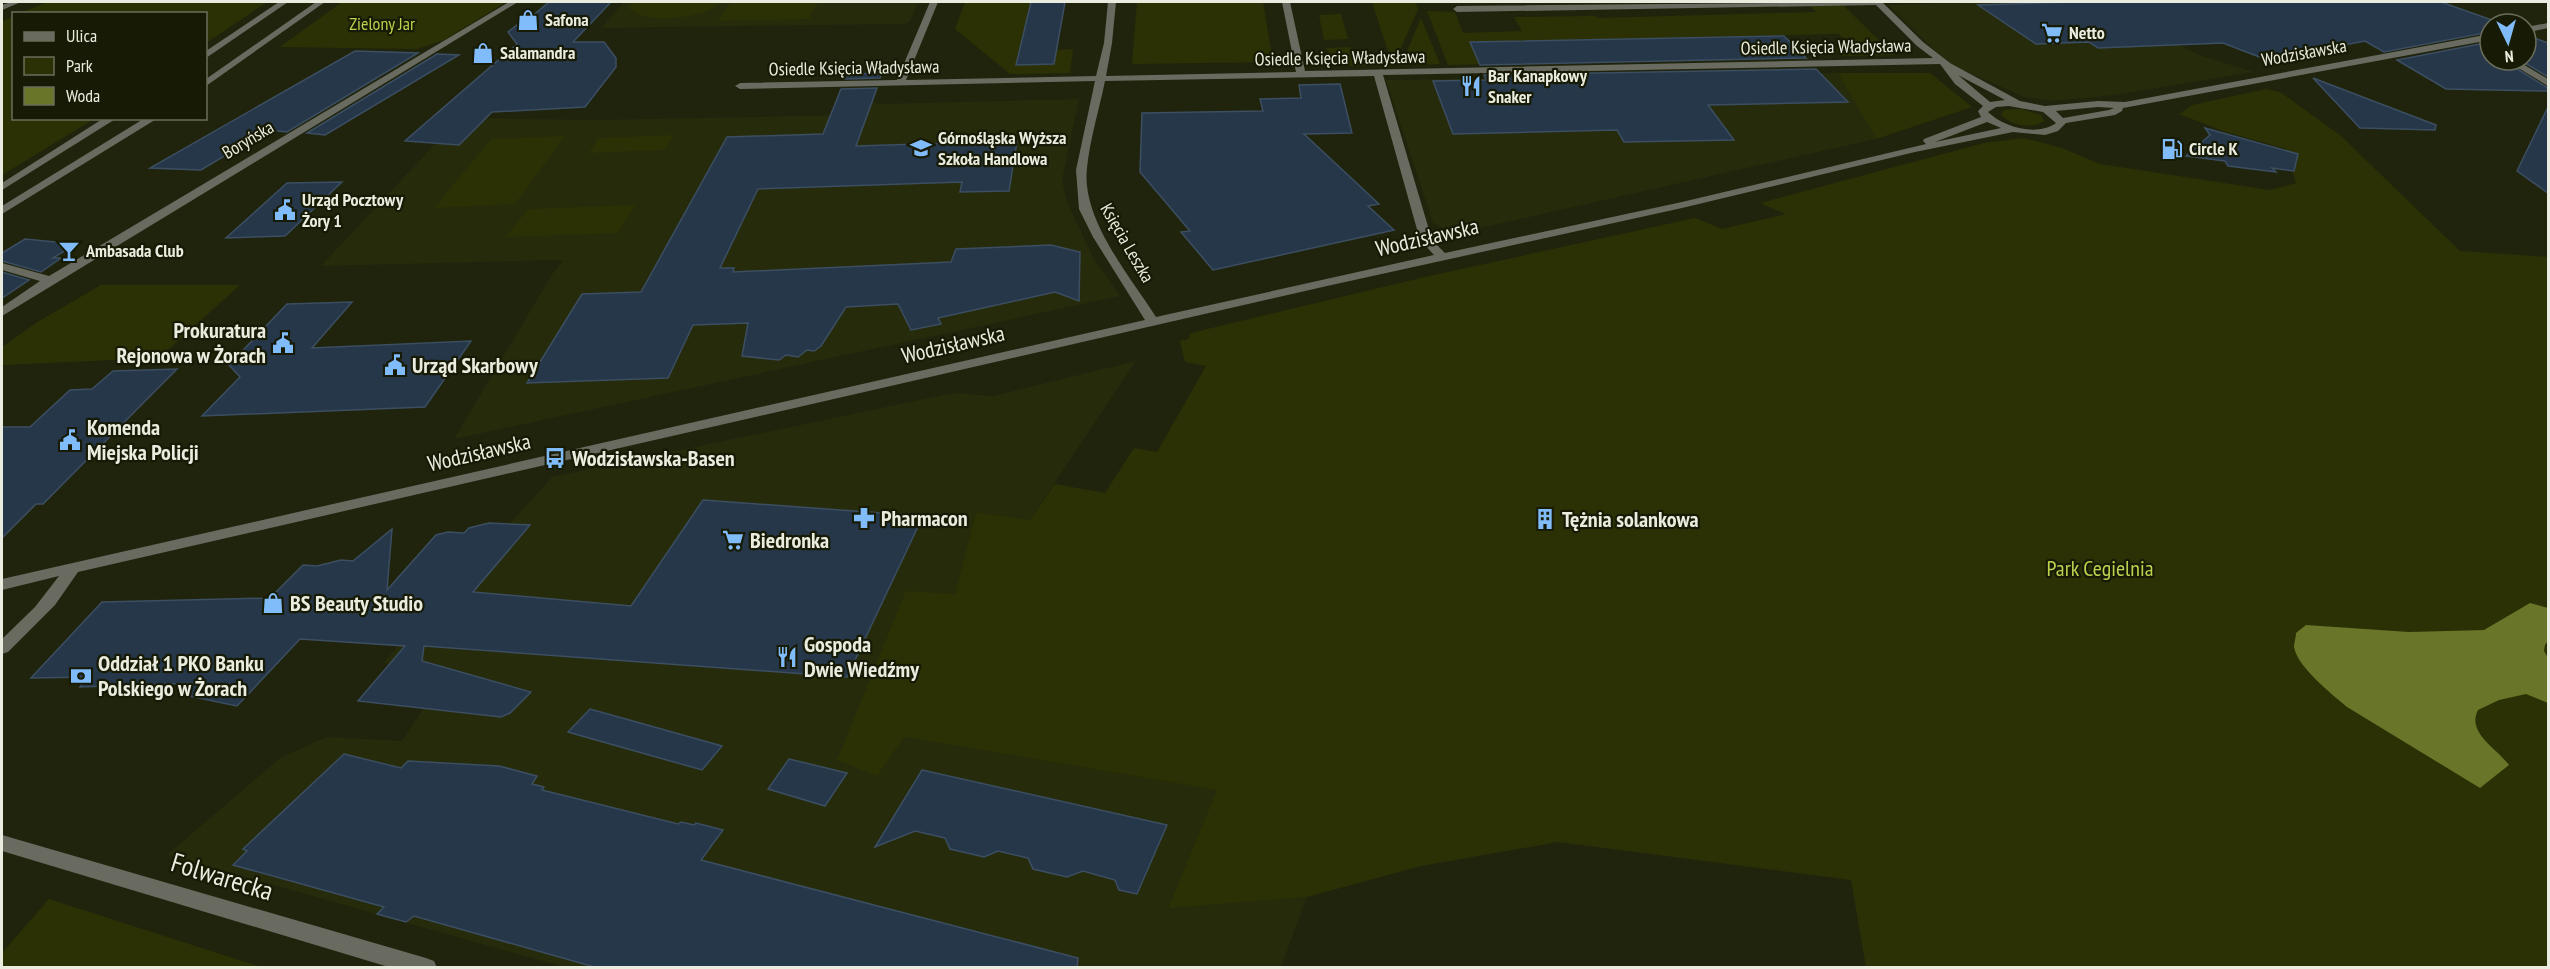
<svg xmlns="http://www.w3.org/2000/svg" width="2550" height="969" font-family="'PT Sans Narrow',sans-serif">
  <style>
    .built { fill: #262b0c }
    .green { fill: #2b3105 }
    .water { fill: #697528 }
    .building { fill: #253749; stroke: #3c4e61; stroke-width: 1.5 }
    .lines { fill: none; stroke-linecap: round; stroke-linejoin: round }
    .minor { fill: #696b60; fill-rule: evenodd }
    .labels { text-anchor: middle; stroke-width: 4.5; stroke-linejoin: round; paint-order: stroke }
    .far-poi-label { font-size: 18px; font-weight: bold; fill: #e9ecde; stroke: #171a04; text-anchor: start }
    .far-park-label { font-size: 18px; fill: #bdd24e; stroke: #171a04 }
    .far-street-label { font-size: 18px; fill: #e9ecde; stroke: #171a04 }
    .street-label { font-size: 22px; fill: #e9ecde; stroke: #171a04 }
    .poi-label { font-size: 22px; font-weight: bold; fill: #e9ecde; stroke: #171a04; text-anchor: start }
    .park-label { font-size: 22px; fill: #bdd24e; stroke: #171a04 }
    .near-street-label { font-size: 27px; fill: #e9ecde; stroke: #171a04 }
  </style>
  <rect width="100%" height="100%" fill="#20240d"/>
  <g class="built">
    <path d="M624,2H918L910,21L904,24L601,28Z"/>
    <path d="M2011,2H2096L2199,55L2254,72L2114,95L2054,101L2024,97L1948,63L1888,5Z"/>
    <path d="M1838,73L1876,139L1454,234L1433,223L1386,80Z"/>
    <path d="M1079,99L1062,180L1067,202L1093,257L1120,296L454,439L551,276L563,260L321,266L459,118L597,120L857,115L868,100L880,104Z"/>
    <path d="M1136,361L1030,520L976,512L955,594L904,737L1218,790L1168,907L1307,897L1281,967L567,968L167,855L280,758L326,737L402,741L448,671L383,663L552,477L953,393L993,396Z"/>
  </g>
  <g class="green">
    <path d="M48,2H267L206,43V14L20,13Z"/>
    <path d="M342,2H506L444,40L417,49L280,47Z"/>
    <path d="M634,2H720C708,19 642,25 629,8Z"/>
    <path d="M731,2H818L809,19L718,21Z"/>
    <path d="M965,2H1031L1016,64H1054L1057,50L1073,49L1070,73L1010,74L955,29Z"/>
    <path d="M1137,2H1263L1271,50L1270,62L1132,64Z"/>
    <path d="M1372,2H1415L1418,9L1393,66H1339L1326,48L1350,47L1353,58L1390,57Z"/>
    <path d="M1810,5H1843L1894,55L1842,56L1835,48L1852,47L1839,34L1471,42L1491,64L1448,65L1427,11L1455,12L1463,33L1522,31L1514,17L1595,16L1598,18L1816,12Z"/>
    <path d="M1341,14L1348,39L1324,40L1319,15Z"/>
    <path d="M13,16L14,118L94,119L2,175V22Z"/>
    <path d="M1421,18L1440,64L1401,65Z"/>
    <path d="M1838,73H1930L1972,107L1876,139Z"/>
    <path d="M2266,89L2280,92L2340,135L2460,251L2548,257V967H1866L1851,880L1558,842L1421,866L1307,897L1168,908L1217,790L904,737L877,776L837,760L906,591L955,594L976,512L1030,520L1055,484L1105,493L1134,448L1157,452L1206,366L1185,362L1180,341L1188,339L1191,333L1425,277L1695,218L1722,229L1786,214L1760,203L1984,143L2024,138L2062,148L2100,164L2270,190L2296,183L2286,149L2223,131L2179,114L2192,105Z"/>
    <path d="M2021,109L2041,115L2044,121C2033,130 2011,125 2001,115L2004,110Z"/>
    <path d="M674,135L665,150L589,153L598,138Z"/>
    <path d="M565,136L515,204L434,208L491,139Z"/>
    <path d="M635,205L618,233L506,237L528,209Z"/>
    <path d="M101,285H240L159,358L2,365V347L39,321Z"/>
    <path d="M49,899L261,967H2V953Z"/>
  </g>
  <path class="water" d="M2530,603L2548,608V641L2545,645L2544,651L2548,658V703L2526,694L2499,700L2478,710C2466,733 2498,749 2509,765L2480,788L2347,707C2333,695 2297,667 2294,647C2294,643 2296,637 2296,633L2306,625L2409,632L2484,630Z"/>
  <g class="building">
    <path d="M549,2H611L573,42H604L616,58V67L585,107L492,112L459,145L405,141L517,44L508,32L526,18L531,17Z"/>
    <path d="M1031,2H1065L1054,64L1016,65Z"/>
    <path d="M2076,2H2441L2503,24H2490V32L2384,52L2365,41L2267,60L2223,43L2098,48L2089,42L2036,44L1978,5Z"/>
    <path d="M2526,35L2548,43V77L2520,60H2526Z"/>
    <path d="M1784,36L1806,58L1480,65L1470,42Z"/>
    <path d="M2490,42V60H2503L2548,88V91L2446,89L2397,60Z"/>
    <path d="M355,51L418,53L287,132L268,130L201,170L150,168Z"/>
    <path d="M437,54L459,55L325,135L307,133Z"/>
    <path d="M1816,69L1848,102L1708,105L1734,140L1624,142L1617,130L1453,134L1433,81L1486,80L1484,75Z"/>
    <path d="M882,73L880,78L845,79L847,74Z"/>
    <path d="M2313,78L2436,125L2435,130L2360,128Z"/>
    <path d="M1340,84L1352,133L1304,134L1379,204L1368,206L1394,230L1213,270L1181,232L1190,231L1140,172L1142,113L1263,111L1260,99L1301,98L1299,85Z"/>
    <path d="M877,88L856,146L1017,141L1009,191L960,192L962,182L758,189L720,268H734L733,272L951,262L956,249L1051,245L1080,252L1079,301L1055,292L938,318L941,324L911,330L898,304L846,307L821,346L814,351L807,350L798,357L786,355L779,360L742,356L748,323L693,325L668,378L527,383L582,294L641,292L727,137L823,134L841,89Z"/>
    <path d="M2548,107V193L2517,171Z"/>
    <path d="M2205,128L2298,154L2294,171L2272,168L2276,172L2228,166L2225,161L2186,156L2210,135Z"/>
    <path d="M342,182L285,236L226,238L287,183Z"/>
    <path d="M25,239L76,244L53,258H61L41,272L2,261V253Z"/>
    <path d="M2,272L29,280L2,298Z"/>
    <path d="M352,302L312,348L471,341L425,407L202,416L240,377L229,365L287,304Z"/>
    <path d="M177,369L43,504H36L2,538V427H30L70,390L92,389L113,371Z"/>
    <path d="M703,500L923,516L847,677L424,646L422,661L531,692L510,713L501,717L358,701L405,646L300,639L237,706L184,695L194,683L80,687L88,677L31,678L102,602L270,598L303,565L317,566L341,560L353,561L392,529L387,590L436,535L448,532L464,533L469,528L489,523L530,525L473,592L631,606Z"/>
    <path d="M590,709L722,746L702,770L568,732Z"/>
    <path d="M344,754L401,768L408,761L499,766L537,776L532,784L544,787L542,790L678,824L681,822L694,825L696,823L723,830L701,860L1078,958L1077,968H598L414,916L406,922L377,914L384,907L233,865L247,851L243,849Z"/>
    <path d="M789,759L847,773L825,806L768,789Z"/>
    <path d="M922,770L1167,825L1137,894L1119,890L1115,880L1083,871L1067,877L1033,869L1028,858L998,851L984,857L950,849L945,838L915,831L875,847Z"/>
  </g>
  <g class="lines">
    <g class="minor">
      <path d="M11,2H21L2,10V5Z"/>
      <path d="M279,2H288L206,58V51Z"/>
      <path d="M316,2H325L206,86V79Z"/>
      <path d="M509,2H518L2,316V307L40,281L2,270V263L49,276Z"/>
      <path d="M930,2H938L906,80L1096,76L1104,43L1108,2H1116L1112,43L1106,76L1296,72L1282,2H1290L1305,71L1933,58L1917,46L1876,5L1457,12L1453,9L1457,6L1882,2L1923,42L1950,63L2020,101L2045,106L2098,101L2125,102L2490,34V40L2123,108L2122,111L2115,115L2066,123L2058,131L2045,135L2013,132L1915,152L1682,208L1327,286L78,572L55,605L8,652L2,654V639L35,607L59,576L2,590V579L1145,320L1093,237L1079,209L1076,170L1095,81L740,89L735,86L740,83L897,80ZM1940,64L1955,84L1983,106L1978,111L1981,117L1924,139L1923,141L1926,144L1682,202L1445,253L1433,241L1430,233L1383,75ZM1958,75L2005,100L1990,102ZM1374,76L1418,233L1424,244L1434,255L1156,317C1130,276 1081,219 1087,168C1090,139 1099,110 1105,81ZM2009,106L2043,112L2056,123C2037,137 2003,127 1988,112L1996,107ZM2098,107L2114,108L2109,110L2063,118L2056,111ZM1987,122L2001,128L1935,142Z"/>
      <path d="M2548,23V28L2526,33V27Z"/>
      <path d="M2505,60H2516L2548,79V86Z"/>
      <path d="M104,118H117L2,190V183Z"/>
      <path d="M145,118H158L2,214V206Z"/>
      <path d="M2,835L426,958L434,961L437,968H392L2,851Z"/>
    </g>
  </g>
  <defs>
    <symbol id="shop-bare" viewBox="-9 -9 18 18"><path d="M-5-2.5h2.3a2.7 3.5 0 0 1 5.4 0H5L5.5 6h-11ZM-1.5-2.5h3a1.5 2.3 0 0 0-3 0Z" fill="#81bcfa" stroke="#171a04" stroke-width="2.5" paint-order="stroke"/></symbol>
    <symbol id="supermarket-bare" viewBox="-9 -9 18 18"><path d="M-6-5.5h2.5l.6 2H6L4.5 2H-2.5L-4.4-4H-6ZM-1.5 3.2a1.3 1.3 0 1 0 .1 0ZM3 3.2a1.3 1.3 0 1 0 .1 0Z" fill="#81bcfa" stroke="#171a04" stroke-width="2.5" paint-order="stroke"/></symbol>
    <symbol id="restaurant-bare" viewBox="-9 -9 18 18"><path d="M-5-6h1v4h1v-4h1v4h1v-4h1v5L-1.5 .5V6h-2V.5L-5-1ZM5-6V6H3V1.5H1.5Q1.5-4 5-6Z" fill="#81bcfa" stroke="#171a04" stroke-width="2.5" paint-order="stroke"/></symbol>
    <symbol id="university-bare" viewBox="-9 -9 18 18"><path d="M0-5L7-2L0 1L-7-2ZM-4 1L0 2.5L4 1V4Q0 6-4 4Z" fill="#81bcfa" stroke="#171a04" stroke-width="2.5" paint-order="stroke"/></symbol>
    <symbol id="fuel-bare" viewBox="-9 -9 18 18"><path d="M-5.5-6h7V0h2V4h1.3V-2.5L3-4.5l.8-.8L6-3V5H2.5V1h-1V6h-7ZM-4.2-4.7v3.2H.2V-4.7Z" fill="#81bcfa" stroke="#171a04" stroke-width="2.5" paint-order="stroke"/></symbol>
    <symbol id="civic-bare" viewBox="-9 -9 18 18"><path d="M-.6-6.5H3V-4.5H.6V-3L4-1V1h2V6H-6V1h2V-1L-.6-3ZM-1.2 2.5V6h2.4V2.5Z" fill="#81bcfa" stroke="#171a04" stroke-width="2.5" paint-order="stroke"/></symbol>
    <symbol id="bar-bare" viewBox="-9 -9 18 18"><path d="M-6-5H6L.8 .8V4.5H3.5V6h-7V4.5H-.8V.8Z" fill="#81bcfa" stroke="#171a04" stroke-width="2.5" paint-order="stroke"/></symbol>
    <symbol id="bus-bare" viewBox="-9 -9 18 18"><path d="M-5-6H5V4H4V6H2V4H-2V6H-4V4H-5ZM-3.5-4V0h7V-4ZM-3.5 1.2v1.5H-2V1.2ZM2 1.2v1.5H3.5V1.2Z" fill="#81bcfa" stroke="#171a04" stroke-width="2.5" paint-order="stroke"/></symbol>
    <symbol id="pharmacy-bare" viewBox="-9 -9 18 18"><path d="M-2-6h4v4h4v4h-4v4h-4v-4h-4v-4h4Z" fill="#81bcfa" stroke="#171a04" stroke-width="2.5" paint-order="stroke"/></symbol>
    <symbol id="building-bare" viewBox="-9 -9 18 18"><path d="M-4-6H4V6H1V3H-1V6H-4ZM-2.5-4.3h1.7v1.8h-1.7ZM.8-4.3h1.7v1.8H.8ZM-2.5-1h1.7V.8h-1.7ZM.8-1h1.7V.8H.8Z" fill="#81bcfa" stroke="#171a04" stroke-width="2.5" paint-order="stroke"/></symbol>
    <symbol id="bank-bare" viewBox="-9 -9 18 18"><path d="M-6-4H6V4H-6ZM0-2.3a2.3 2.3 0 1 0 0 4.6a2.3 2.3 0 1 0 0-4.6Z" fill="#81bcfa" stroke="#171a04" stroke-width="2.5" paint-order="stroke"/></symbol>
  </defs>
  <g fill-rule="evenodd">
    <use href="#shop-bare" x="513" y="5" width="30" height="30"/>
    <use href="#supermarket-bare" x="2037" y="18" width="30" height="30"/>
    <use href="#shop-bare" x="468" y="38" width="30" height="30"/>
    <use href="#restaurant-bare" x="1456" y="71" width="30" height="30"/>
    <use href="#university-bare" x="906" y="133" width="30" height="30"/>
    <use href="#fuel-bare" x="2157" y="134" width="30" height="30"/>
    <use href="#civic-bare" x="270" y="195" width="30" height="30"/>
    <use href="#bar-bare" x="54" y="236" width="30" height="30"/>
    <use href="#civic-bare" x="268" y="328" width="30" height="30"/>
    <use href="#civic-bare" x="380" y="350" width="30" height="30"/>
    <use href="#civic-bare" x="55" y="425" width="30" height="30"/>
    <use href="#bus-bare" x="540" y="443" width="30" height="30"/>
    <use href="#pharmacy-bare" x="849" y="503" width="30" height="30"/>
    <use href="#building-bare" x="1530" y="504" width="30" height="30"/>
    <use href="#supermarket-bare" x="718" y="525" width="30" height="30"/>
    <use href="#shop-bare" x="258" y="588" width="30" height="30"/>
    <use href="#restaurant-bare" x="772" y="642" width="30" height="30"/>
    <use href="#bank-bare" x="66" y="661" width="30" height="30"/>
  </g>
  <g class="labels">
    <g class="far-poi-label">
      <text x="545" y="26">Safona</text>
      <text x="2069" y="39">Netto</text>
      <text x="500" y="59">Salamandra</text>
      <text x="1488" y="82">Bar Kanapkowy<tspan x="1488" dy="21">Snaker</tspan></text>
      <text x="938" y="144">Górnośląska Wyższa<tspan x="938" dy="21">Szkoła Handlowa</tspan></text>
      <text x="2189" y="155">Circle K</text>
      <text x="302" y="206">Urząd Pocztowy<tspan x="302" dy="21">Żory 1</tspan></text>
      <text x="86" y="257">Ambasada Club</text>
    </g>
    <g class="far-park-label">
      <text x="382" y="30">Zielony Jar</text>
    </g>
    <g class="far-street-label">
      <text transform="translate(1826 47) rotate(-1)" y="6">Osiedle Księcia Władysława</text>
      <text transform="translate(2304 53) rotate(-10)" y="6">Wodzisławska</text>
      <text transform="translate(1340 58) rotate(-1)" y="6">Osiedle Księcia Władysława</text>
      <text transform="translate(854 68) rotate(-1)" y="6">Osiedle Księcia Władysława</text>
      <text transform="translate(248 140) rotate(-31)" y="6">Boryńska</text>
      <text transform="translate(1127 243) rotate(60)" y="6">Księcia Leszka</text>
    </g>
    <g class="street-label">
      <text transform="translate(1427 237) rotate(-13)" y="8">Wodzisławska</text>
      <text transform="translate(953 344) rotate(-13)" y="8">Wodzisławska</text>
      <text transform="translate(479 452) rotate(-13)" y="8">Wodzisławska</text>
    </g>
    <g class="poi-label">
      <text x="266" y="338" text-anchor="end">Prokuratura<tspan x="266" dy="25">Rejonowa w Żorach</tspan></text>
      <text x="412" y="373">Urząd Skarbowy</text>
      <text x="87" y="435">Komenda<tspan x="87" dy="25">Miejska Policji</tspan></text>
      <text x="572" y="466">Wodzisławska-Basen</text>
      <text x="881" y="526">Pharmacon</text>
      <text x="1562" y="527">Tężnia solankowa</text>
      <text x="750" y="548">Biedronka</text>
      <text x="290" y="611">BS Beauty Studio</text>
      <text x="804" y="652">Gospoda<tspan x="804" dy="25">Dwie Wiedźmy</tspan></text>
      <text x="98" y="671">Oddział 1 PKO Banku<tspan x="98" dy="25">Polskiego w Żorach</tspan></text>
    </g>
    <g class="park-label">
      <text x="2100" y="576">Park Cegielnia</text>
    </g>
    <g class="near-street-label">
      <text transform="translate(222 877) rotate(17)" y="9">Folwarecka</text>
    </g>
  </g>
  <rect width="2550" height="969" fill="none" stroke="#e9ecde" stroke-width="6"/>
  <rect x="12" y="12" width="195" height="108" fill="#171a04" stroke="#6b6e5b" stroke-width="1.5"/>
  <rect x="24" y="32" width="30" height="9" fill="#696b60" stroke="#6b6e5b" stroke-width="1.5"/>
  <text x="66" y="42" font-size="18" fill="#e9ecde">Ulica</text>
  <rect x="24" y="57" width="30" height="18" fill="#2b3105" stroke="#6b6e5b" stroke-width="1.5"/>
  <text x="66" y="72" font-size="18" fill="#e9ecde">Park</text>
  <rect x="24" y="87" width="30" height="18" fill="#697528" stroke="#6b6e5b" stroke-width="1.5"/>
  <text x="66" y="102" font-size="18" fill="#e9ecde">Woda</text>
  <g transform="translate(2508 42) rotate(175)"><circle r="28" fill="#171a04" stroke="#6b6e5b" stroke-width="1.5"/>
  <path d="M0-4.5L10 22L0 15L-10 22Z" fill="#81bcfa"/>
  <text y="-9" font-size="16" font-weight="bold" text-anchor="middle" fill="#e9ecde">N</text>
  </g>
</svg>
